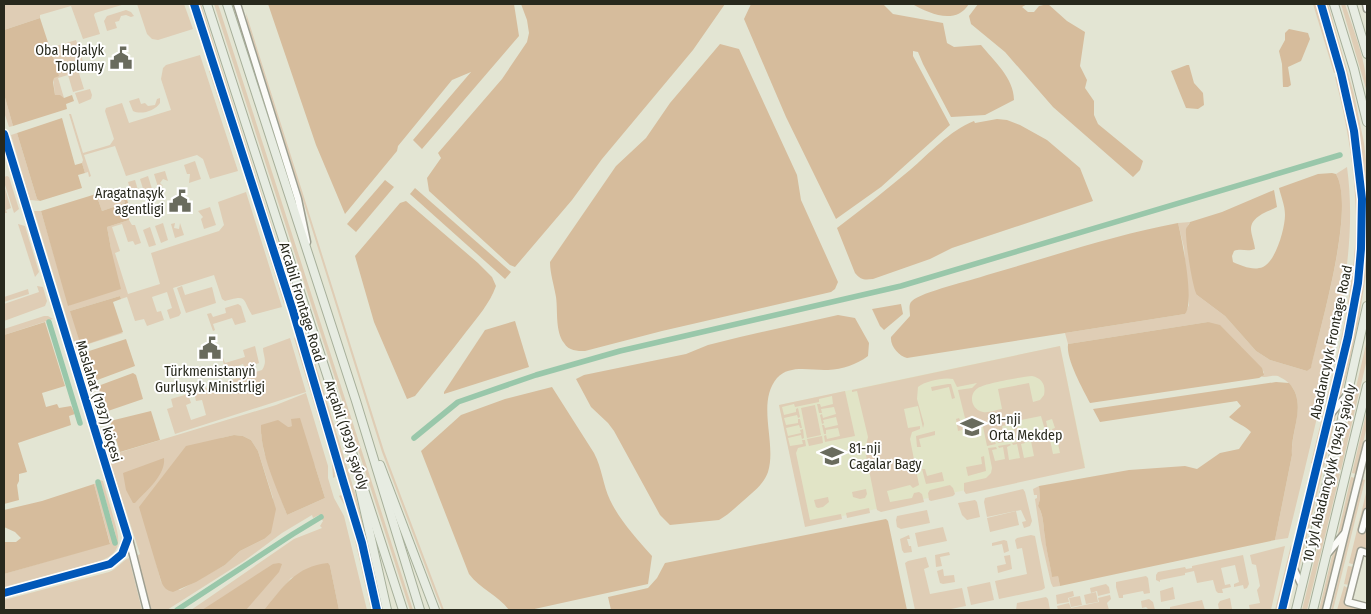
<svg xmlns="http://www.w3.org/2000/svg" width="1371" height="614" font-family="'Fira Sans Condensed',sans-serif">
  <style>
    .built { fill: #e1e4c6 }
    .green { fill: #dfcdb5; fill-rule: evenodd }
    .forest { fill: #d6bc9c }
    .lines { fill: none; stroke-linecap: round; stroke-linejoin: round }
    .canal { stroke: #99c7aa; stroke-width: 5.5 }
    .minor-casing { stroke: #9d9e90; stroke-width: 9 }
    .major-casing { stroke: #a6af9a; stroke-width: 10 }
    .minor { stroke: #fbfbf8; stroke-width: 6 }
    .major { stroke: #e7ece2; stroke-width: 8 }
    .cycleway-casing { stroke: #fff; stroke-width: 11 }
    .cycleway { stroke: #0057b8; stroke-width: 8 }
    .labels { text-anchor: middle; stroke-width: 4; stroke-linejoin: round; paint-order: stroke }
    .poi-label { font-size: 14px; fill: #28291d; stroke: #fff; text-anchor: end }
    .street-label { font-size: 14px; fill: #28291d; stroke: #fff }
  </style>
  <rect width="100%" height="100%" fill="#e3e5d3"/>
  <path class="built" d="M1060,346L1085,465L805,524L779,405Z"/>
  <g class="green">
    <path d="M4,4H125L95,13L94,15L100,34L83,39L71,6L40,15V18L4,30Z"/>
    <path d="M137,4H184L193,29L158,40L152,39L147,34Z"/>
    <path d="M199,4H201L297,304L356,496L384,610H381L371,560L353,497L295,305Z"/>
    <path d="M214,4H218L413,610H410Z"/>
    <path d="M230,4H233L268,114L266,115Z"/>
    <path d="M1313,4H1317L1337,71L1336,72L1334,73Z"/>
    <path d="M1325,4H1328L1354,94L1364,143L1367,169V269L1358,324L1348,369L1341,395L1337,400C1343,355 1358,311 1363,266C1371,174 1351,91 1325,4Z"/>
    <path d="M1341,4H1345C1354,32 1367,62 1367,92Z"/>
    <path d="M126,10L131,12L134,16L131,17L126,15L121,16L119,21L115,22L117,28L107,31L104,21L107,16Z"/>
    <path d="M246,13L384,451L444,610H442L436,595L382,452L247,22Z"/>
    <path d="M76,40L85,68L78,70L84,89L73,92L68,75L58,78L64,98L55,95L50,48Z"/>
    <path d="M200,55L238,171L210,179L203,159L197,155L126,176L115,146L84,155L91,176L89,177L88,172L85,173L82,163L83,160L69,114H71L83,153L110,145L114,139L105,111L106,108L122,103L129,123L171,110L161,79L163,68L166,65Z"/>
    <path d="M211,70L241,162V168L209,71Z"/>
    <path d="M1338,76C1351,123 1359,170 1359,218C1358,302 1333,384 1314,464L1311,463C1330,383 1356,300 1356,216C1355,169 1347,123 1335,77Z"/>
    <path d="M90,89L92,95L91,99L79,104L75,93Z"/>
    <path d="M4,94L13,126L9,127L4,112Z"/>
    <path d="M139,98L141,104L145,103L148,106L155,105L157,99L160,98V103C155,111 141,115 133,111L129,101Z"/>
    <path d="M17,133L37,199L40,201L30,200L11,135Z"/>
    <path d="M195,161L201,179L189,183L190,174H187L184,165Z"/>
    <path d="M1347,167C1357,239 1341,309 1326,378C1314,432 1301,485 1288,538L1275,540L1292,455C1290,431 1310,398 1285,380C1283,379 1280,377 1278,376C1273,375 1267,377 1262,377L1264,372L1208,322L1068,344L1065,333L1185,314L1189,305L1184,248L1178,223L1190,222L1187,227L1197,295L1225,316L1256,351L1270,360L1307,371L1311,367C1320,327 1356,209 1336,174Z"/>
    <path d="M165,171L168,181L163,179L160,183L163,186L158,187L154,174Z"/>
    <path d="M7,176L9,177L19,209L14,213L4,182V177Z"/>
    <path d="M148,176L153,192L145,195L140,179Z"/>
    <path d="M135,180L140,197L133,199L128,182Z"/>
    <path d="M4,185L11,208L6,210L7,213H4Z"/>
    <path d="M121,191L125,203L102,211L96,194L99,193L101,197Z"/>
    <path d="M246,192L282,307L252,315C242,299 248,294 225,301L222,299L214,275L173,288L181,313L179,316L170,319L167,310L172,308L167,292L152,297L157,312L161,311L164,320L147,326L144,319L135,321L127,297L121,299L120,296L70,311L123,333L76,348L34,211H41L69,306L111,249L107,227L129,220L132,225H135L141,243L135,245L133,241L128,242L122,224L112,227L120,251L115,253L128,294L160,284L151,253L219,231L224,225L218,202Z"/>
    <path d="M250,194L254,196L286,299L284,304Z"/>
    <path d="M210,207L216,225L204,229L201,219L203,217L198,211Z"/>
    <path d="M163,223L168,240L161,243L155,226Z"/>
    <path d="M175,223L174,228L179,229L180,223L184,235L175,238L171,224Z"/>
    <path d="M18,224L25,226L39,272L35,277Z"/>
    <path d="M150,227L156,245L149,247L143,230Z"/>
    <path d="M37,286L43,287L47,301L45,306L4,321V304L39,292Z"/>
    <path d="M182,286L185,295L212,287L216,303L186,313L177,288Z"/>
    <path d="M28,289L29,294L4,302V297Z"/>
    <path d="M238,304L241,306L246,322L235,325L232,318L213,324L215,330L213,331L207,314L211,313L213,317L226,313L225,308Z"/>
    <path d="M44,316H48L53,319L4,335V329Z"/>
    <path d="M296,337L334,461L335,477L333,478L332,462L294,338Z"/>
    <path d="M290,338L306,392L175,434L167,409L173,407L171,399L188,394L191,403L186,405L191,420L206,415L202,400L196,401L194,392L262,370C268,361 263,356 263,348Z"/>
    <path d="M1367,340V359L1341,470L1337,469Z"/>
    <path d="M255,346L259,363L245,369L243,364L230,369L231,373L227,375L222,358H223L225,363L245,357L243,350Z"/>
    <path d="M1060,346L1085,468L966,494L964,491V483L986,478L991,473L992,468L988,448L996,447L997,449L992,450L995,461L1005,459L1003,447L999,448L998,446L1010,444L1011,445L1007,447L1009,460L1020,458L1017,444L1013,445L1012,443L1024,441L1025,443L1021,444L1024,458L1034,456L1031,441L1027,442V440L1051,435L1052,439L1050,440L1053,454L1060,453L1057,439H1054V436L1059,434L1058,431L1053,432L1052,429L1055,428L1052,419L1046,421L1048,430L1050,429L1051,432L1042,434L1041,431L1045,430L1041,416L1016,421L1019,436L1023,435L1024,438L1012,440L1011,439L1016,437L1013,424L1002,426L1005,440L1009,439L1010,441L998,443L997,441L1002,440L999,429L989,431L991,443L995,442L996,444L987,446L982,422C976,416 970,422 965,418L958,390L972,388L977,383L957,387L953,379C944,377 925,381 918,387L917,399L924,424L923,428L918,406L904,409L908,428L920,426V429L912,432L910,439L919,485L913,488L910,485L887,491L890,502L912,498L914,493L919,492L922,494L924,502L881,512L877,510L865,450L868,437L857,391L852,392V390ZM1032,376C1042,378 1046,385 1044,395L1040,400L1033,402L1029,383L998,389L1002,409C996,410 989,413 983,412C971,410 968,394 978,388C986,383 1022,377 1032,376Z"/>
    <path d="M948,384H951L955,398L952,399L949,387L932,391L931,387Z"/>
    <path d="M845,391L855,436L825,442L824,436L826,435L827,439L840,436L838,428L826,430V434H824L822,425H824L825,428L838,425L836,417L823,420L824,423L822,424L820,415L822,414L823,418L836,414L834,407L821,409L822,413H819L817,404H820L821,407L833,404L832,396L819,399V402L795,407L794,404L782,407L784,415L796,412V409L798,408L800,417L798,418L797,415L784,418L786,425L798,423V419H800L802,428H800L799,425L786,428L788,436L801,433L800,430L803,429L804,438L802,439L801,435L788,438L790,446L803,444L802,440H805L806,446L798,448L796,453L810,520L841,514L842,519L805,527L779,405Z"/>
    <path d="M306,393L328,466V478L334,498L344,516L367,610H339L330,566L291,578L264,610H191L294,539L322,528L320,526L323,521L319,515L313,518L312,515L282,533L244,561L167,610H150L137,556L140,554L108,456L276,405ZM292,426L315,466L325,498L287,515L264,452L261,434ZM234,435L243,436L251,440L258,451L273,498L264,539L240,551L225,565L180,590L161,582L153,551L221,438Z"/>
    <path d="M815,405L821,435L807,438L801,408Z"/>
    <path d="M1367,410V426L1356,474L1352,473Z"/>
    <path d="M1337,411L1324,467L1321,466L1332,418Z"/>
    <path d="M959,418L962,425L977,423L980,435H976L974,427L958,431L956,419Z"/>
    <path d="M935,431V435L919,439L921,447H917L916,436Z"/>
    <path d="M822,436L823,443L809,446L807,439Z"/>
    <path d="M984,456L986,471L968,476L966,467L982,464L981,457Z"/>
    <path d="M922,469H925L927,476L942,472L944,481L926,484Z"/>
    <path d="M1320,469L1323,470L1299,569L1298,562Z"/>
    <path d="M1336,473L1340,474L1307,610H1302Z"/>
    <path d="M1351,477L1355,478L1343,528L1338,534Z"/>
    <path d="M1362,479L1365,480L1333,610H1331Z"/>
    <path d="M100,480L103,481C106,493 110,504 113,516C119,537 125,552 100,561L4,587V574L110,543L94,484L97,483L114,544L117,543L115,532Z"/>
    <path d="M950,485L953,488L955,494L953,496L931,501L929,500L928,493L930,490Z"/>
    <path d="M1039,486L1040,499L1038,506C1044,515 1043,526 1045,537C1046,550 1050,563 1052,576H1058L1060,586L1053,587L1051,583L1041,540L1035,499L1037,498V495H1034L1033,489Z"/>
    <path d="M866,489L867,494L865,498L860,499L853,497L852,492Z"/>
    <path d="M1023,489L1025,492L1032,521L1030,526L1024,528L1022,522L1026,521L1021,510L987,517L984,502L985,498Z"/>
    <path d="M1367,489V505L1361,530L1367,518V550L1359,548L1355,565L1349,563Z"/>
    <path d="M341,495L350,510L373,610H371L352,527L345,506L339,496Z"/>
    <path d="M828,497L829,502L823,507L818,508L816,507L814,500Z"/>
    <path d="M975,500L977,502L980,517L967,520L962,515L958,503Z"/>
    <path d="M869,508L870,513L847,518L846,513Z"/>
    <path d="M927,510L930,523L901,529L897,527L896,520L897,516Z"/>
    <path d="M1016,511L1019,525L990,532L987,518Z"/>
    <path d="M943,527L947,541L918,547L915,533Z"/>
    <path d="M909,535L910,539H907L909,546H911L912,552L904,553L902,550L900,539Z"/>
    <path d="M1031,535L1035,536L1045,588L1042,590L999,599L995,581L1027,574L1022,548L1017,549L1015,540L1017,538Z"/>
    <path d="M1004,540L1007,541L1009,551L1004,553L1002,544L992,546V543Z"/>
    <path d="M1291,545L1292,550L1278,610H1275Z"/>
    <path d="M1285,546L1271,610H1250L1249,605L1260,603L1257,590L1260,586L1256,565L1252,564L1250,555Z"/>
    <path d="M1338,547L1323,610H1319L1332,556Z"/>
    <path d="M949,552L950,555L940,557L942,566L936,567L935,555Z"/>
    <path d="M1010,555L1012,569L998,573L997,566L1006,564L1004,556Z"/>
    <path d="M1243,555L1249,584L1247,588L1244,589L1243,585L1234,587V584L1239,582L1235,565L1221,568L1225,585L1230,584L1231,587L1222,589L1223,593H1218L1216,591L1213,580L1197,583L1194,571L1185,573V575L1160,580V582L1156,580V575L1158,572L1185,567L1186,569L1192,568V566Z"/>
    <path d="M926,557L929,567L924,569L930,594L962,588L966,606L946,610H915L905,563L908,561Z"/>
    <path d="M129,558L142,610H4V600L109,572C117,569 122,561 129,558Z"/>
    <path d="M1348,566L1354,567L1349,585L1344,584Z"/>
    <path d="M943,569L944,576L954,575L955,582L943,584L940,583L937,571Z"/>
    <path d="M1146,576L1148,578L1150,593L1144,594L1143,591L1123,595V598H1119L1116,587V582Z"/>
    <path d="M990,582L994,600L971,605L967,587Z"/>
    <path d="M1106,584L1109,587L1110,593L1098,596L1097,591L1091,593L1090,588Z"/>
    <path d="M1344,586L1348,588L1344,604L1367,610H1337Z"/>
    <path d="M1173,587L1175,599L1161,602L1160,591Z"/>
    <path d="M1073,591L1074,596L1068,598L1069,602L1057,604L1056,595Z"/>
    <path d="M1096,592L1098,602L1086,604L1084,595Z"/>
    <path d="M1110,595L1111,599L1107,603L1109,610H1058L1057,606L1069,603L1071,608L1099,602L1098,598Z"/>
    <path d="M1080,596L1082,605L1071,607L1069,598Z"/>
    <path d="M1046,597L1048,599L1050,610H1016L1017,603Z"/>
    <path d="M1230,598L1232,609L1219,610L1218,604L1220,601Z"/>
    <path d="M1149,599L1153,602L1155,610H1149L1146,607L1142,608L1141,601Z"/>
    <path d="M1202,600L1205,610H1170V607Z"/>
  </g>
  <g class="forest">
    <path d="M268,4H514L519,36L422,149L413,140L471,72L452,80L398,146L397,151L345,214L316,145Z"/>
    <path d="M521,4H725L693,50L602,159L572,200L515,267L510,265L429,191L427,178L441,158L438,153L502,79L527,42L529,33L527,20Z"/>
    <path d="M751,4H883L893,14L943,23L947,43L954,47L981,45C994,61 1014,78 1014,100L985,115L951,117L923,64L918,52L913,51V56L950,125L881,187L836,219L786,117L744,19Z"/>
    <path d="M912,4H969C955,26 929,13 912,4Z"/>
    <path d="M978,4H1027L1022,7L1028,12H1034L1039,6L1048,4L1067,21L1085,32L1080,66L1087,80L1085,88L1094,101V115L1098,124L1143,161L1140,170L1133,177L1053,107L1005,52L971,24L969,16Z"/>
    <path d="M40,18L59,76L54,78L53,82L55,95H60L64,98L72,95L74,101L66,104L67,109L13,126L4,94V30Z"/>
    <path d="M1289,29L1308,33L1310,39L1301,61L1288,67L1291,85L1288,87H1283L1282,64L1279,51L1285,40V33Z"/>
    <path d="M720,44L739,49L797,175L801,200L838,282L835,289L831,292L662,331L585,351C577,351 569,351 564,343C555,331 558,311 556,297C554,285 550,273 550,262L616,166L646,138L670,103Z"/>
    <path d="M1187,65H1189L1194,83L1203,93L1204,105L1198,109L1186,108L1171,71Z"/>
    <path d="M62,118L75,165L82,163L85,173L78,175L82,188L40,201L37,199L17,133Z"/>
    <path d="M997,119L1007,120L1020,125L1047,140L1080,168L1093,201L952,248L930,259L873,279C864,280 861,280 855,273L837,228C862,209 886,190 910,170C930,153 949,131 974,121L975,123Z"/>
    <path d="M1332,173L1336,174C1356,208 1320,327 1311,368L1307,371L1270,360L1256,351L1225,316L1197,295C1192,287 1185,238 1186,229C1187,226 1189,225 1190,222L1222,212L1274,190L1277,207C1272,210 1267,211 1262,214C1244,225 1253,233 1255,249C1247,252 1241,248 1234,251L1232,256L1233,262C1242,266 1253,271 1263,267C1276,261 1285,228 1285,215C1285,205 1281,197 1279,188L1318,174Z"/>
    <path d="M385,180L394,187L356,232L347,224Z"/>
    <path d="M415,188L511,272L505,279L410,194Z"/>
    <path d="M124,190L130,209L127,211L129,220L107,227L111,249L121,289L68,306L41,211L96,194L102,211L125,203L121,191Z"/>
    <path d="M406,201L478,263L492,277L496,286C490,303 477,318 466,332C450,353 432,375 415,396L407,399L374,322L355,256L400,203Z"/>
    <path d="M1178,223C1182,239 1195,303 1185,314L907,358C899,356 890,346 891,337L910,316C910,311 908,304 912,301C921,292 973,280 987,275C1050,257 1114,235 1178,223Z"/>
    <path d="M120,296L121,299L113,302L123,332L81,346L70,311Z"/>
    <path d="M901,304L903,314L884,330L880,326L872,309Z"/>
    <path d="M838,315L855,318L869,343L868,356C856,365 843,369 828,370C812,371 790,364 777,378C756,403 777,443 768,472C764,484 752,493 743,501C735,508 728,515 719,520L670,525L660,515L614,431L608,423L591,407L576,379L584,375L686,354L708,345L740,337Z"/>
    <path d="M515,321L529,367L444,394V392L485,330Z"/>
    <path d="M45,322L65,386L42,393L46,407L57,404L59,408L71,406L75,414L69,416L71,425L18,443L27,472L19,474V481L17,485L19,500L4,504V335Z"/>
    <path d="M1208,322L1220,325L1262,368L1264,375L1259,378L1090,403C1083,389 1066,360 1068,344Z"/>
    <path d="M126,339L135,366L92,382L83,353Z"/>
    <path d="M133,373L136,375L143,399L105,412L98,386Z"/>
    <path d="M1276,382L1289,383C1308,404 1290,431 1292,455L1275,540L1060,586L1058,576L1052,577C1050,563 1046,550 1045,537C1043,526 1044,515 1038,506L1040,499L1039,486L1129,470L1185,466L1197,469L1220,453L1239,449L1251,432C1244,425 1236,423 1229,417L1241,406L1237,401L1100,422L1093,409Z"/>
    <path d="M552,387L594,453C602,468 603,485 610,500C620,521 637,539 652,556L648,584L530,610H509C498,595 480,589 469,574L421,451L461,415L505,399Z"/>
    <path d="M151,411L160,440L120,452L110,421Z"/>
    <path d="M300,418L325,498L287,515C277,488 260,454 261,425L278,420L288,427L292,426L291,419Z"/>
    <path d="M234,435L243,436L251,440L258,451L276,509L271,533L264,539L240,551L225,565L196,582L173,592C166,590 164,588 161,581L139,507L186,446Z"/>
    <path d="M164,458C166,475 146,491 135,503H133L126,490L123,473Z"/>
    <path d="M94,484L110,544L4,574V542H16L21,538L15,532L4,527V510L42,501Z"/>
    <path d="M886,519L888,521L907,610H611L608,597L648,588L657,578L665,563Z"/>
    <path d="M279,563L282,564L279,572L246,610H202L273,564Z"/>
    <path d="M328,563L330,566L339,610H264C283,587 296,566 328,563Z"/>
  </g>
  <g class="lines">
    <g class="canal">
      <path d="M49,322L80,423"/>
      <path d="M414,438L458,402L536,375L620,351L901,286L1340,155"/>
      <path d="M98,482L115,543"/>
      <path d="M177,610L293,534L321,517"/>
    </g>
    <defs>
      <g id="minor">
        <path d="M194,4L293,311L344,484L362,543L377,610"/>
        <path d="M237,4L298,199L307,242"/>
        <path d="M1366,4L1367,9"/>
        <path d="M4,134L128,538L122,554L110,564L4,593"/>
        <path d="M1329,416L1347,395"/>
        <path d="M1362,530L1367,512"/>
        <path d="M129,539L147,610"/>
        <path d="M1328,553L1344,534"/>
        <path d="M1367,553L1361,551L1348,602L1367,607"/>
        <path d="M1293,567L1302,586"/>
        <path d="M1282,610L1348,337L1358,283L1361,249L1362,199L1354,131L1341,73L1321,4"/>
        <path d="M1326,610L1367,444"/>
      </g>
      <g id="major">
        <path d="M207,4L403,610"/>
        <path d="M227,4L356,401L420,610"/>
        <path d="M1334,4L1354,69L1367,122"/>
        <path d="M1352,4L1367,54"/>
        <path d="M380,465L435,610"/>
        <path d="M360,490L387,610"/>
        <path d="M1296,610L1336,446L1367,306"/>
        <path d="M1313,610L1367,386"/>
      </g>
    </defs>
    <use href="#minor" class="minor-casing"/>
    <use href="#major" class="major-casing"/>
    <use href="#minor" class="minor"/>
    <use href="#major" class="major"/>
    <defs>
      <g id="cycleway">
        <path d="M194,4L293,311L344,484L362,543L377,610"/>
        <path d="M4,134L128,538L122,554L110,564L4,593"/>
        <path d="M1282,610L1348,337L1358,283L1361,249L1362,199L1354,131L1341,73L1321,4"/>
      </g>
    </defs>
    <use href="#cycleway" class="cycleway-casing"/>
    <use href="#cycleway" class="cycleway"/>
  </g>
  <defs>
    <symbol id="civic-bare" viewBox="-9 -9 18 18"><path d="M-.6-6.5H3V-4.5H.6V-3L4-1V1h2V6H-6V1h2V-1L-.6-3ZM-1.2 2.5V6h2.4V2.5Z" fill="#696b5d" stroke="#fff" stroke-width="2.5" paint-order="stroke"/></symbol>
    <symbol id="school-bare" viewBox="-9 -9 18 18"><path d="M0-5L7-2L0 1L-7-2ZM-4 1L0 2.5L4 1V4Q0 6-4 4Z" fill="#696b5d" stroke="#fff" stroke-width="2.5" paint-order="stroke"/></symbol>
  </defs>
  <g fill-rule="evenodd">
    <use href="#civic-bare" x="105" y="42" width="32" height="32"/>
    <use href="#civic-bare" x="164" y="185" width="32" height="32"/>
    <use href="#civic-bare" x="194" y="332" width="32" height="32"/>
    <use href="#school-bare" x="956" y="411" width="32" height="32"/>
    <use href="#school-bare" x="816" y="440" width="32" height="32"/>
  </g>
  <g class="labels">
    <g class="poi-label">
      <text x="104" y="55">Oba Hojalyk<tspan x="104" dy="16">Toplumy</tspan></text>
      <text x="164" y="198">Aragatnaşyk<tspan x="164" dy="16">agentligi</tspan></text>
      <text x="210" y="376" text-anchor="middle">Türkmenistanyň<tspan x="210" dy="16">Gurluşyk Ministrligi</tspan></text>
      <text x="989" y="424" text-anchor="start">81-nji<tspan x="989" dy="16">Orta Mekdep</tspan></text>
      <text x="849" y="453" text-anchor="start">81-nji<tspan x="849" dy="16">Cagalar Bagy</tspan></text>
    </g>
    <g class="street-label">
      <text transform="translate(302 302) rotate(73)" y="5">Arcabil Frontage Road</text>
      <text transform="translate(1331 342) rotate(-78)" y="5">Abadancylyk Frontage Road</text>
      <text transform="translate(99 401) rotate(73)" y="5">Maslahat (1937) köçesi</text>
      <text transform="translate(347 435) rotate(72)" y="5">Arçabil (1939) şaýoly</text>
      <text transform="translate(1329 473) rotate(-76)" y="5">10 ýyl Abadançylyk (1945) şaýoly</text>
    </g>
  </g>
  <rect width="1371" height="614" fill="none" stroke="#28291d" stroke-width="10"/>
</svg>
